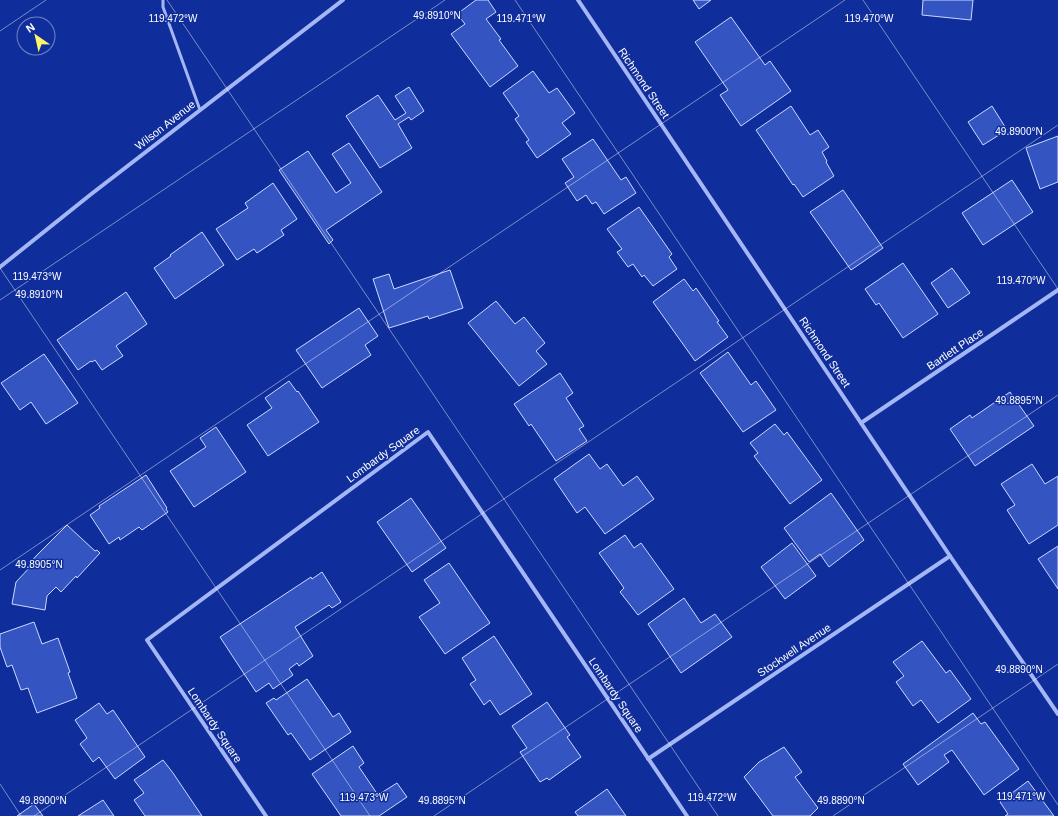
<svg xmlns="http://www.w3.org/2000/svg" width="1058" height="816" font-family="Arial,sans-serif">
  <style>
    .building { fill: #3454c2; stroke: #ccd8fe }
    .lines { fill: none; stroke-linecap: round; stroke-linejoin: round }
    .service { stroke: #a4b6f5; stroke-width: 3 }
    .minor { stroke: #a4b6f5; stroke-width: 4 }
    .ticks { fill: none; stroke: #fff; stroke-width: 1; stroke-opacity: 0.45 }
    .labels { text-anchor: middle; stroke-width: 3; stroke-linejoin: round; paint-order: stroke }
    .street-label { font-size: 11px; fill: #fff; stroke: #102e9b }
    .ticks-label { font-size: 10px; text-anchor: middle; fill: #fff; stroke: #102e9b; stroke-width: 3; stroke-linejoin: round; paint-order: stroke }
  </style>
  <rect width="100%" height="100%" fill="#102e9b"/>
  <g class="building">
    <path d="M476,0H488L496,12L486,19L501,39L499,40L518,66L490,87L451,34L465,24L457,14Z"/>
    <path d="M693,0H711L699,9Z"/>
    <path d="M923,0H973L971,20L922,15Z"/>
    <path d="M731,17L765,65L770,61L791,91L741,126L720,95L728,90L695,42Z"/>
    <path d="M533,71L549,93L557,88L575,113L562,123L571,134L537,158L526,142L529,140L515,119L519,116L503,93Z"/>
    <path d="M409,87L424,111L411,120L409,117L398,124L412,148L380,168L346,116L378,95L395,120L406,113L395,96Z"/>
    <path d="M791,106L810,135L818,130L829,147L822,152L827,161L826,162L834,176L803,197L794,184L793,185L756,130Z"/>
    <path d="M992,106L1007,130L983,145L968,122Z"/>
    <path d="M1058,136V182L1040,189L1026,148Z"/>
    <path d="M593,139L621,180L626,177L636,193L604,214L596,202L592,204L586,195L577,201L565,183L574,177L562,159Z"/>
    <path d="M349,143L382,192L326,230L333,240L329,244L279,170L308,151L336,193L351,183L332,154Z"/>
    <path d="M1012,180L1033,212L983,245L962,213Z"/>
    <path d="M273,183L297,219L281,230L284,235L257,253L254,249L237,260L216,229L248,208L245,203Z"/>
    <path d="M843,190L883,248L851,270L810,212Z"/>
    <path d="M639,207L672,254L669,257L677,269L653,286L644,275L642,277L633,264L628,267L617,252L622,249L607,229Z"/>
    <path d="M202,232L224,265L175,299L154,268L171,256L170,255Z"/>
    <path d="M903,263L938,314L903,338L879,303L876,305L865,289Z"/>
    <path d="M952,268L970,293L948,308L931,283Z"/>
    <path d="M450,270L463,308L429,319L428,316L389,328L373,279L389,274L394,289Z"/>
    <path d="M684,279L693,291L696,288L719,321L717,322L728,337L695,361L653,302Z"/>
    <path d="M126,292L147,324L116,346L123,356L102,370L95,360L92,362L91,361L78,370L57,340Z"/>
    <path d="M496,301L515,324L524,317L545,343L536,351L547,364L519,386L468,323Z"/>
    <path d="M359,308L378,336L365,345L371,355L322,388L296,350Z"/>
    <path d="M728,352L751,385L756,381L776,410L743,432L700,373Z"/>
    <path d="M44,354L78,403L46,424L31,402L20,410L1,383Z"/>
    <path d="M560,373L573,393L566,398L584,426L579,429L587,441L556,461L531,424L529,426L514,404Z"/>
    <path d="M289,381L297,392L298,391L319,422L268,456L247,425L272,408L265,398Z"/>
    <path d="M1010,392L1034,426L975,466L950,429L970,415L972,418Z"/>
    <path d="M775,424L784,435L787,432L822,480L790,504L754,456L758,453L750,443Z"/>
    <path d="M216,427L246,472L194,507L170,471L206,447L200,438Z"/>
    <path d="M589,454L600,469L607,464L623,486L637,476L654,499L605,534L585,507L577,513L554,479Z"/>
    <path d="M1032,464L1045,484L1058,476V525L1029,544L1007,510L1015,505L1001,484Z"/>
    <path d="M146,475L167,508L166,509L168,512L142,530L139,527L120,540L119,537L109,544L90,515L100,508L99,506Z"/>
    <path d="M831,493L864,540L829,567L820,554L809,562L784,528Z"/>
    <path d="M411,498L446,548L412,572L377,522Z"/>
    <path d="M67,525L95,551L97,550L100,553L77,578L76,576L61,592L56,587L47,596L45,610L12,604L16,582L32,565L30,563L36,556Z"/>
    <path d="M625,535L634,548L641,543L674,589L638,615L620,592L624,588L599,553Z"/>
    <path d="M792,543L816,576L785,599L761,567Z"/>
    <path d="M1058,546V589L1038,559Z"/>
    <path d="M449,563L490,623L445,654L419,617L440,603L424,580Z"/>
    <path d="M322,572L341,602L332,608L329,605L295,627L313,656L299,666L297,663L289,669L293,675L273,689L269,683L256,692L220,637L311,577L312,579Z"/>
    <path d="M684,598L701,623L715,614L732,637L681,673L648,624Z"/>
    <path d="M34,622L42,644L58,638L70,672L68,673L77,698L37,713L28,688L21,690L12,665L7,667L0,647V634Z"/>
    <path d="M494,636L532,694L500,715L490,700L484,705L470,684L476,680L462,658Z"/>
    <path d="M922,641L946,673L950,670L971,699L938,723L921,700L913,706L896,682L904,676L893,662Z"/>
    <path d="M307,679L333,717L339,713L351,732L310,760L291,733L288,735L266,703L274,698L276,700Z"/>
    <path d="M547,702L570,735L567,737L581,757L549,780L547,778L540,782L520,752L527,748L512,726Z"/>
    <path d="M99,703L107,714L113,710L145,757L115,779L99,757L93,762L80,744L87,738L75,720Z"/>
    <path d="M973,713L981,724L985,722L1019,769L984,795L952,750L944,755L949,762L918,785L903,764Z"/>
    <path d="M353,746L364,763L359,767L378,795L397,783L407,797L379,816H341L312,774Z"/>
    <path d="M784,747L802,772L795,777L818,808L810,816H773L744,777L759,762Z"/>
    <path d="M163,760L173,773L202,816H145L134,800L144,793L134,780Z"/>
    <path d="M1028,781L1054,816H1005L1008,814L1000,802Z"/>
    <path d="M607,789L626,816H578L575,812Z"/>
    <path d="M103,800L114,816H78Z"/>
    <path d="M34,804L43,816H17Z"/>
  </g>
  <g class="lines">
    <path class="service" d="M163,0V7L200,110"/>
    <g class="minor">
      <path d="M578,0L950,556L1058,714"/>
      <path d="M0,267L90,195L343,0"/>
      <path d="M861,423L1058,290"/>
      <path d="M648,759L950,556"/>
      <path d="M266,816L147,640L428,432L687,816"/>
    </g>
  </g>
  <path class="ticks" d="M167,0L718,816M515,0L1058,805M863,0L1058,289M0,31L46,0M0,268L370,816M0,300L445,0M0,570L845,0M0,784L21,816M34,816L1058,125M434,816L1058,395M833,816L1058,664"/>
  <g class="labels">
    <g class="street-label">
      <text transform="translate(644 83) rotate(56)" y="4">Richmond Street</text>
      <text transform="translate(165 125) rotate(-38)" y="4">Wilson Avenue</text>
      <text transform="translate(955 349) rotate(-34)" y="4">Bartlett Place</text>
      <text transform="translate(825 352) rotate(56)" y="4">Richmond Street</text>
      <text transform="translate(383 454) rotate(-36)" y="4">Lombardy Square</text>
      <text transform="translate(794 650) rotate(-34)" y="4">Stockwell Avenue</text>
      <text transform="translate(616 695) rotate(56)" y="4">Lombardy Square</text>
      <text transform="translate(215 725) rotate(56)" y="4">Lombardy Square</text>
    </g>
  </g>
  <g class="ticks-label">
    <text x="437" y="19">49.8910°N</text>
    <text x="173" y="22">119.472°W</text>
    <text x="521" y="22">119.471°W</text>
    <text x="869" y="22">119.470°W</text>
    <text x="1019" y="135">49.8900°N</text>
    <text x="37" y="280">119.473°W</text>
    <text x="1021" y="284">119.470°W</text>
    <text x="39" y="298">49.8910°N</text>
    <text x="1019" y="404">49.8895°N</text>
    <text x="39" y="568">49.8905°N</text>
    <text x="1019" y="673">49.8890°N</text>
    <text x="1021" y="800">119.471°W</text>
    <text x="364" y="801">119.473°W</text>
    <text x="712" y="801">119.472°W</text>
    <text x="43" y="804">49.8900°N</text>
    <text x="442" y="804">49.8895°N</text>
    <text x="841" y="804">49.8890°N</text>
  </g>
  <g transform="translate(36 36) rotate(326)"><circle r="19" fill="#102e9b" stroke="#7082c3"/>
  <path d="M0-3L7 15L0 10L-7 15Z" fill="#fff567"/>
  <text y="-6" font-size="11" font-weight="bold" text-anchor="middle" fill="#ffffff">N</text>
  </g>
</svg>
